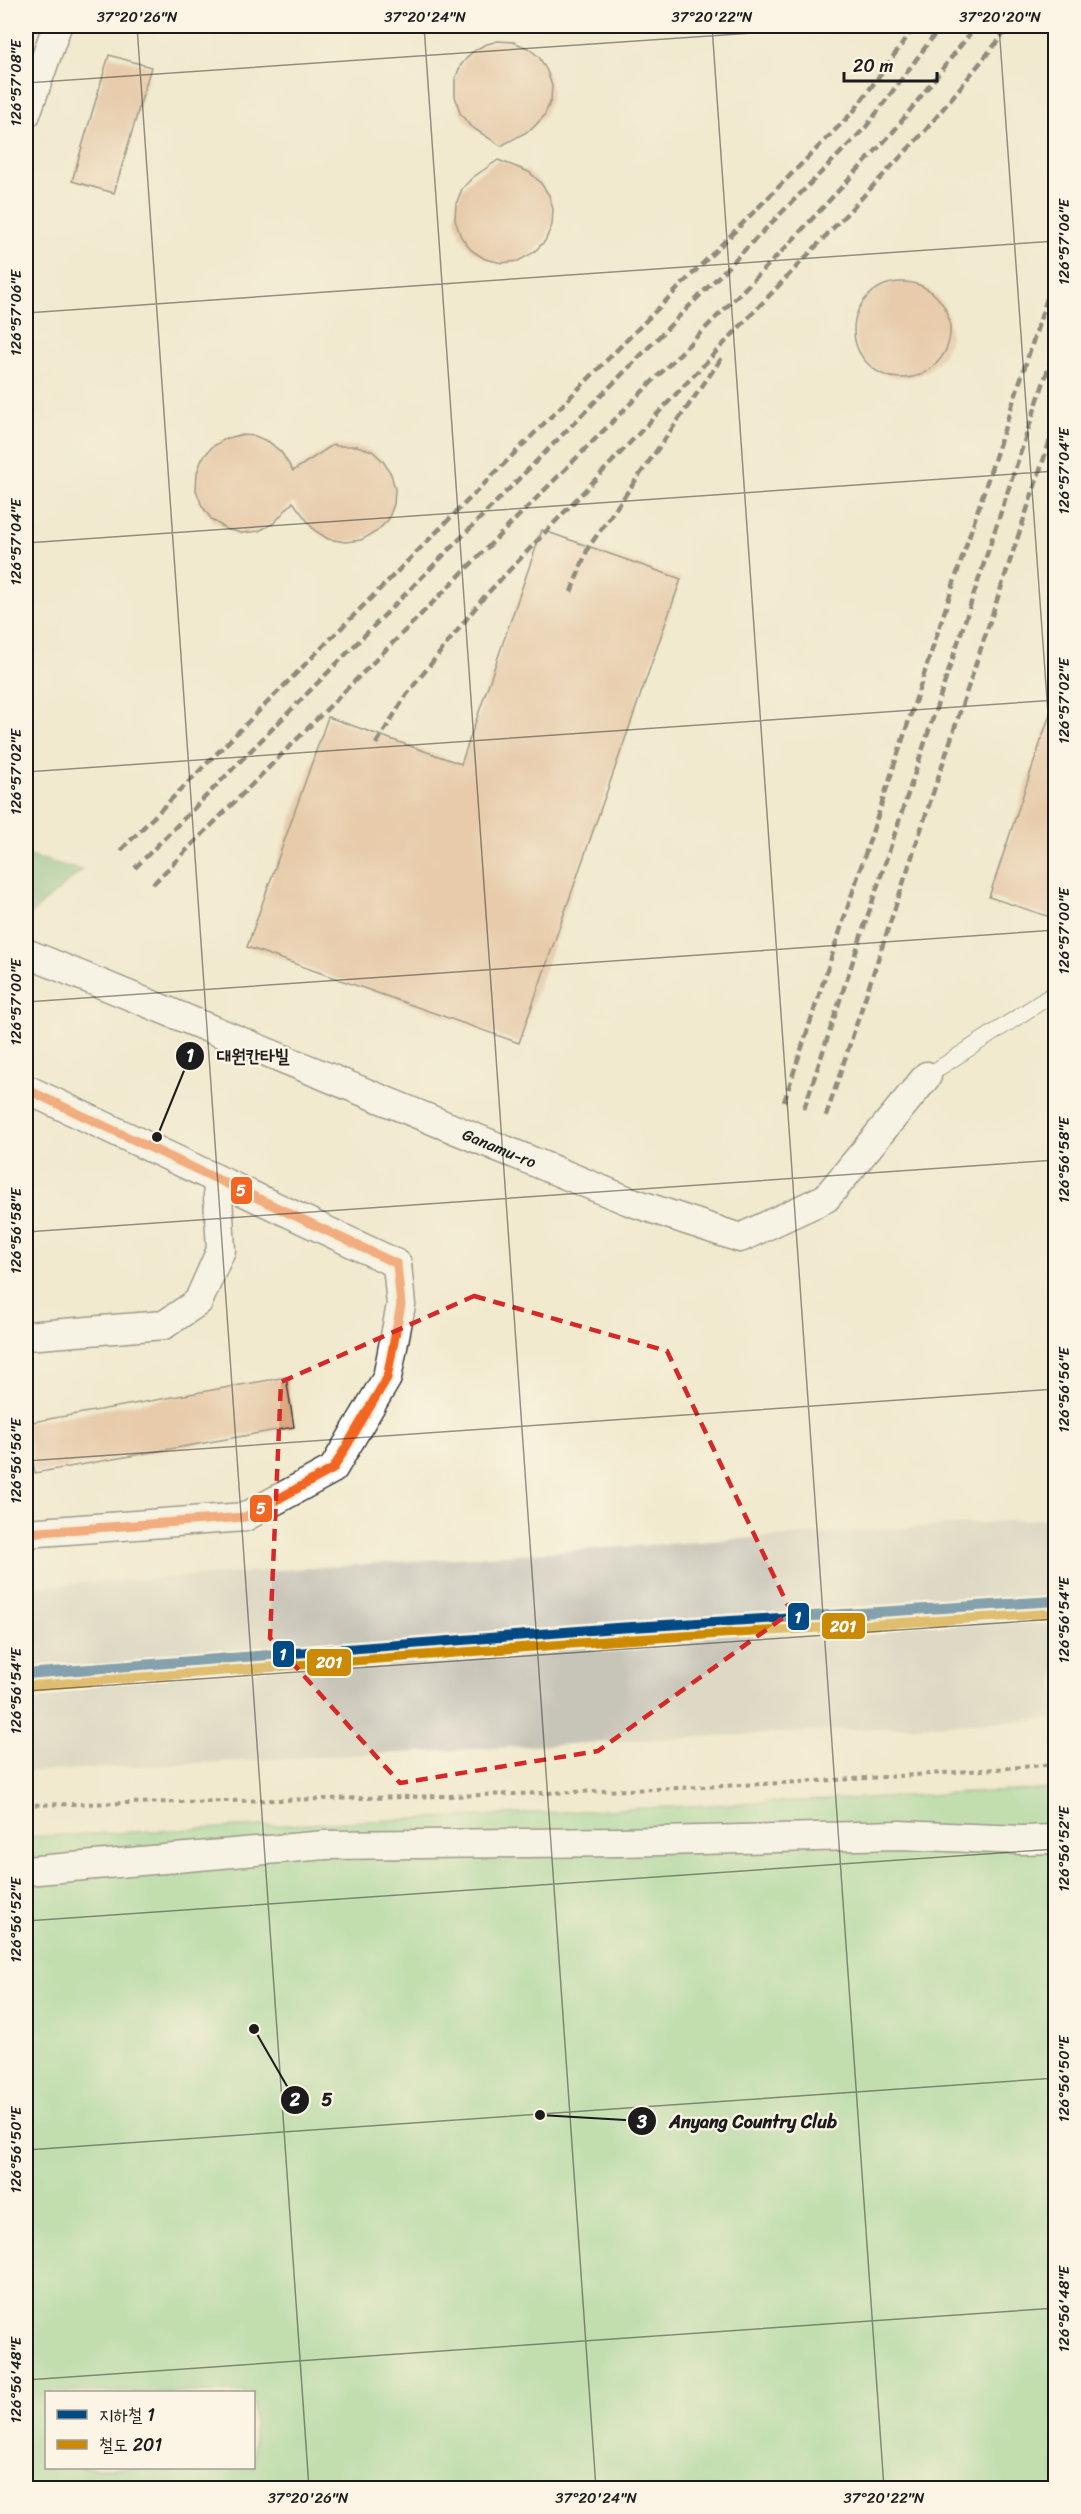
<svg xmlns="http://www.w3.org/2000/svg" width="1081" height="2514" font-family="Sriracha,'Poor Story',sans-serif">
  <style>
    .industrial { fill: #c7c5b8 }
    .green { fill: #89d08a; stroke: #527653; stroke-width: 1.5; fill-rule: evenodd }
    .forest { fill: #6eb276; stroke: #456749; stroke-width: 1.5 }
    .building { fill: #dca67f }
    .lines { fill: none; stroke-linecap: round; stroke-linejoin: round }
    .lane-casing { stroke: #3c3b37; stroke-width: 17 }
    .street-casing { stroke: #3c3b37; stroke-width: 31 }
    .path { stroke: #3c3b37; stroke-width: 4; stroke-dasharray: 4.5 4.5; stroke-linecap: butt }
    .lane { stroke: #fff; stroke-width: 15 }
    .street { stroke: #fff; stroke-width: 28 }
    .rail { stroke: #1c1c1c; stroke-width: 4.5; stroke-dasharray: 9 4.5; stroke-linecap: butt }
    .bus-1-casing { stroke: #fcf5e5; stroke-width: 14 }
    .bus-1 { stroke: #f26522; stroke-width: 9 }
    .rail-1-casing { stroke: #fcf5e5; stroke-width: 15 }
    .rail-1 { stroke: #cb8a06; stroke-width: 10 }
    .metro-1-casing { stroke: #fcf5e5; stroke-width: 15 }
    .metro-1 { stroke: #004a85; stroke-width: 10 }
    .marked { fill: none; stroke: #d62828; stroke-width: 4.5; stroke-dasharray: 12 8; stroke-linejoin: round }
    .ticks { fill: none; stroke: #1c1c1c; stroke-width: 1.5; stroke-opacity: 0.45 }
    .labels { text-anchor: middle; stroke-width: 4.5; stroke-linejoin: round; paint-order: stroke }
    .street-label { font-size: 16px; fill: #1c1c1c; stroke: #fcf5e5 }
    .leader { fill: none; stroke: #1c1c1c; stroke-width: 2 }
    .callout-dot { fill: #1c1c1c; stroke: #fcf5e5; stroke-width: 2 }
    .mark-label { font-size: 18px; text-anchor: middle; font-weight: bold; fill: #fff }
    .callout-label { font-size: 18px; text-anchor: middle; font-weight: bold; fill: #1c1c1c; stroke: #fcf5e5; stroke-width: 4.5; stroke-linejoin: round; paint-order: stroke }
    .line-badge { stroke: #fcf5e5; stroke-width: 2 }
    .badge-label { font-size: 16px; text-anchor: middle; font-weight: bold; fill: #fff }
    .neatline { fill: none; stroke: #1c1c1c; stroke-width: 2 }
    .ticks-label { font-size: 15px; text-anchor: middle; fill: #1c1c1c }
  </style>
  <rect width="100%" height="100%" fill="#fcf5e5"/>
  <filter id="ink" filterUnits="userSpaceOnUse"><feTurbulence type="fractalNoise" baseFrequency=".0167" numOctaves="2"/><feDisplacementMap in="SourceGraphic" scale="12" xChannelSelector="R" yChannelSelector="G"/><feConvolveMatrix kernelMatrix="1 2 1 2 8 2 1 2 1" color-interpolation-filters="sRGB"/></filter>
  <filter id="wash" filterUnits="userSpaceOnUse"><feTurbulence type="fractalNoise" baseFrequency=".008" numOctaves="4" result="noise"/><feDisplacementMap in="SourceGraphic" scale="24" xChannelSelector="R" yChannelSelector="G"/><feGaussianBlur stdDeviation="1.35" result="paint"/><feColorMatrix in="noise" values="0 0 0 0 0 0 0 0 0 0 0 0 0 0 0 0 0 1.4 0 .05"/><feComposite in="paint" operator="in"/></filter>
  <g filter="url(#wash)">
    <rect width="100%" height="100%" fill="#f1eace"/>
    <path class="industrial" d="M1055,1518V1719L26,1772V1587Z"/>
    <path class="green" d="M1055,1789V2488H26V1837ZM46,2392H254V2468H46Z"/>
    <path class="forest" d="M26,855L82,870L26,918Z"/>
    <g id="blocks">
      <g class="building">
        <path d="M498,41L513,42L528,48L539,57L547,71L552,86L551,100L544,116L532,129L501,146L470,126L460,113L455,96V79L461,65L471,53L484,45Z"/>
        <path d="M109,55L151,67L114,193L72,181Z"/>
        <path d="M498,160L529,172L540,182L549,195L553,209L552,225L545,241L533,253L518,261L502,263L485,259L471,250L461,237L455,220L456,204L462,189L472,178Z"/>
        <circle cx="902" cy="330" r="48"/>
        <path d="M240,435L255,436L269,442L281,452L293,471L334,444L336,446H357L372,451L383,461L391,474L395,489L394,504L388,520L376,532L361,540L345,542L328,539L314,530L293,502L274,523L259,531L242,533L226,529L212,520L202,506L196,490L197,473L202,459L212,447L225,439Z"/>
        <path d="M542,530L681,579L519,1043L247,947L328,717L461,764Z"/>
        <path d="M1051,711L1056,712V919L989,897Z"/>
        <path d="M286,1377L294,1427L35,1473L26,1423Z"/>
      </g>
    </g>
  </g>
  <g filter="url(#ink)">
    <use href="#blocks" fill-opacity="0" stroke="#3c3b37" stroke-width="1.5"/>
    <g class="lines">
      <defs>
        <path id="lane" d="M927,1076L1056,992"/>
        <g id="street">
          <path d="M26,114L57,26"/>
          <path id="s1" d="M26,953L629,1201L740,1238L826,1198L927,1076"/>
          <path d="M26,1089L397,1264L401,1305L387,1378L333,1469L245,1517L26,1533"/>
          <path d="M26,1336L164,1325L198,1302L221,1250L217,1179"/>
          <path d="M26,1871L325,1845L620,1842L899,1835L1021,1840L1056,1839"/>
        </g>
      </defs>
      <use href="#lane" class="lane-casing"/>
      <use href="#street" class="street-casing"/>
      <path class="path" d="M26,1805C369,1798 713,1794 1056,1764"/>
      <use href="#lane" class="lane"/>
      <use href="#street" class="street"/>
      <g class="rail">
        <path d="M571,592L588,548L724,355"/>
        <path d="M376,744L407,694L484,597L925,131L1010,26"/>
        <path d="M121,850L854,111L915,26"/>
        <path d="M135,868L866,127L941,26"/>
        <path d="M153,884L786,247L893,132L976,26"/>
        <path d="M784,1102L1056,271"/>
        <path d="M804,1109L1056,345"/>
        <path d="M826,1116L1056,422"/>
      </g>
      <defs>
        <path id="bus-1" d="M26,1089L397,1264L401,1305L387,1378L333,1469L245,1517L26,1533"/>
      </defs>
      <use href="#bus-1" class="bus-1-casing"/>
      <use href="#bus-1" class="bus-1"/>
      <defs>
        <path id="rail-1" d="M27,1686L617,1640L1056,1613"/>
      </defs>
      <use href="#rail-1" class="rail-1-casing"/>
      <use href="#rail-1" class="rail-1"/>
      <defs>
        <path id="metro-1" d="M26,1674L616,1628L1056,1601"/>
      </defs>
      <use href="#metro-1" class="metro-1-casing"/>
      <use href="#metro-1" class="metro-1"/>
    </g>
  </g>
  <path d="M0 0H1081V2514H0ZM474,1296L667,1351L791,1612L598,1751L400,1783L270,1638L281,1382Z" fill="#f1eace" fill-opacity=".55" fill-rule="evenodd"/>
  <path class="marked" d="M474,1296L667,1351L791,1612L598,1751L400,1783L270,1638L281,1382Z"/>
  <path class="ticks" d="M137,26L309,2488M424,26L596,2488M712,26L884,2488M999,26L1056,826M26,83L853,26M26,313L1056,241M26,543L1056,471M26,772L1056,700M26,1002L1056,930M26,1232L1056,1160M26,1461L1056,1389M26,1691L1056,1619M26,1921L1056,1849M26,2150L1056,2078M26,2380L1056,2308"/>
  <g class="labels">
    <g class="street-label">
      <text dy="6" stroke="none"><textPath href="#s1" startOffset="512">Ganamu-ro</textPath></text>
    </g>
  </g>
  <path class="leader" d="M157 1137L190 1056M254 2029L295 2100M540 2115L642 2121"/>
  <g class="callout-dot">
    <circle cx="157" cy="1137" r="6"/>
    <circle cx="254" cy="2029" r="6"/>
    <circle cx="540" cy="2115" r="6"/>
    <circle cx="190" cy="1056" r="15"/>
    <circle cx="295" cy="2100" r="15"/>
    <circle cx="642" cy="2121" r="15"/>
  </g>
  <g class="mark-label">
    <text x="190" y="1062">1</text>
    <text x="295" y="2106">2</text>
    <text x="642" y="2128">3</text>
  </g>
  <g class="callout-label">
    <text x="253" y="1062">대원칸타빌</text>
    <text x="327" y="2106">5</text>
    <text x="753" y="2128">Anyang Country Club</text>
  </g>
  <g class="line-badge">
    <rect x="230" y="1176" width="23" height="29" rx="6" fill="#f26522"/>
    <rect x="249" y="1494" width="24" height="29" rx="6" fill="#f26522"/>
    <rect x="787" y="1602" width="23" height="29" rx="6" fill="#004a85"/>
    <rect x="821" y="1612" width="45" height="28" rx="6" fill="#cb8a06"/>
    <rect x="272" y="1640" width="23" height="28" rx="6" fill="#004a85"/>
    <rect x="306" y="1648" width="46" height="29" rx="6" fill="#cb8a06"/>
  </g>
  <g class="badge-label">
    <text x="241" y="1196">5</text>
    <text x="261" y="1514">5</text>
    <text x="798" y="1623">1</text>
    <text x="843" y="1632">201</text>
    <text x="283" y="1660">1</text>
    <text x="329" y="1668">201</text>
  </g>
  <rect width="1081" height="2514" fill="none" stroke="#fcf5e5" stroke-width="66"/>
  <rect x="45" y="2391" width="210" height="78" fill="#fcf5e5" stroke="#a29e95" stroke-width="1.5"/>
  <rect x="57" y="2410" width="30" height="9" fill="#004a85" stroke="#a29e95" stroke-width="1.5"/>
  <text x="99" y="2421" font-size="18" fill="#1c1c1c">지하철 1</text>
  <rect x="57" y="2440" width="30" height="9" fill="#cb8a06" stroke="#a29e95" stroke-width="1.5"/>
  <text x="99" y="2451" font-size="18" fill="#1c1c1c">철도 201</text>
  <path d="M844 72v9h93v-9" fill="none" stroke="#1c1c1c" stroke-width="3"/>
  <text x="853" y="72" font-size="18" fill="#1c1c1c" stroke="#fcf5e5" stroke-width="4.5" paint-order="stroke">20 m</text>
  <rect x="33" y="33" width="1015" height="2448" class="neatline"/>
  <g class="ticks-label">
    <text x="137" y="22">37°20'26"N</text>
    <text x="425" y="22">37°20'24"N</text>
    <text x="712" y="22">37°20'22"N</text>
    <text x="1000" y="22">37°20'20"N</text>
    <text transform="translate(16 83) rotate(-90)" y="5">126°57'08"E</text>
    <text transform="translate(1064 242) rotate(-90)" y="5">126°57'06"E</text>
    <text transform="translate(16 313) rotate(-90)" y="5">126°57'06"E</text>
    <text transform="translate(1064 471) rotate(-90)" y="5">126°57'04"E</text>
    <text transform="translate(16 542) rotate(-90)" y="5">126°57'04"E</text>
    <text transform="translate(1064 701) rotate(-90)" y="5">126°57'02"E</text>
    <text transform="translate(16 772) rotate(-90)" y="5">126°57'02"E</text>
    <text transform="translate(1064 931) rotate(-90)" y="5">126°57'00"E</text>
    <text transform="translate(16 1002) rotate(-90)" y="5">126°57'00"E</text>
    <text transform="translate(1064 1160) rotate(-90)" y="5">126°56'58"E</text>
    <text transform="translate(16 1231) rotate(-90)" y="5">126°56'58"E</text>
    <text transform="translate(1064 1390) rotate(-90)" y="5">126°56'56"E</text>
    <text transform="translate(16 1461) rotate(-90)" y="5">126°56'56"E</text>
    <text transform="translate(1064 1620) rotate(-90)" y="5">126°56'54"E</text>
    <text transform="translate(16 1691) rotate(-90)" y="5">126°56'54"E</text>
    <text transform="translate(1064 1849) rotate(-90)" y="5">126°56'52"E</text>
    <text transform="translate(16 1920) rotate(-90)" y="5">126°56'52"E</text>
    <text transform="translate(1064 2079) rotate(-90)" y="5">126°56'50"E</text>
    <text transform="translate(16 2150) rotate(-90)" y="5">126°56'50"E</text>
    <text transform="translate(1064 2309) rotate(-90)" y="5">126°56'48"E</text>
    <text transform="translate(16 2380) rotate(-90)" y="5">126°56'48"E</text>
    <text x="308" y="2503">37°20'26"N</text>
    <text x="596" y="2503">37°20'24"N</text>
    <text x="884" y="2503">37°20'22"N</text>
  </g>
</svg>
